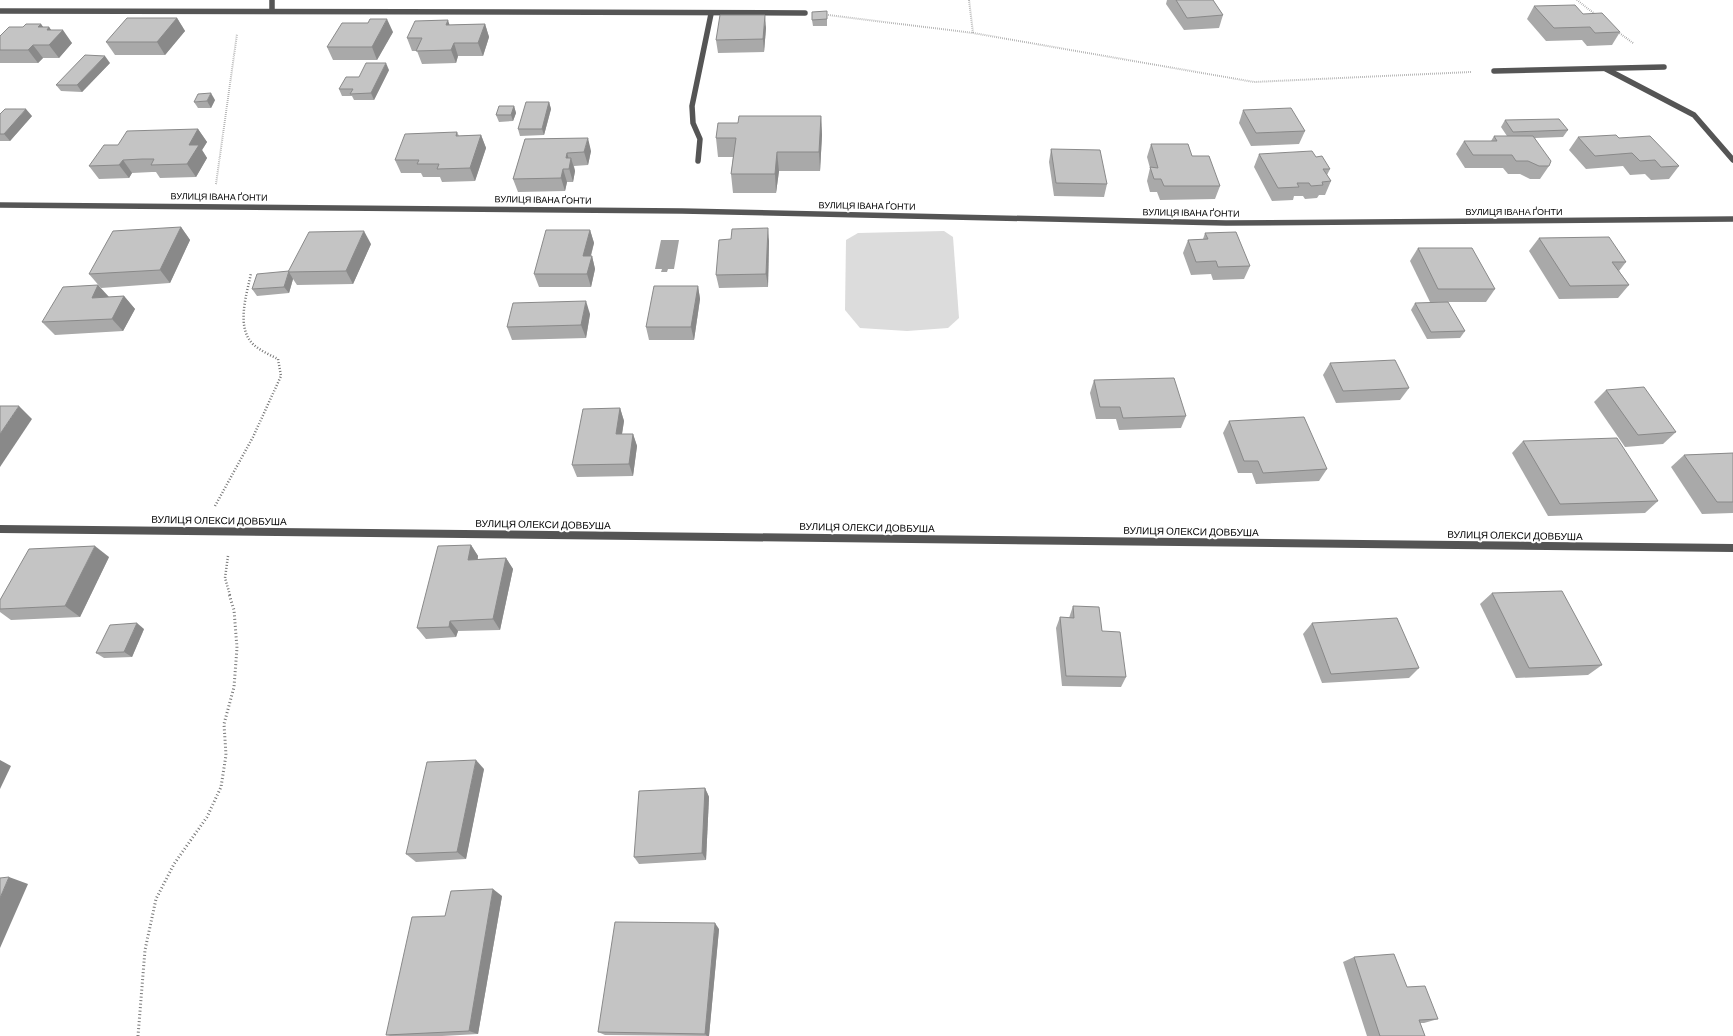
<svg xmlns="http://www.w3.org/2000/svg" width="1733" height="1036" font-family="Barlow,sans-serif">
  <style>
    .green { fill: #dcdcdc }
    .water { fill: #a3a3a3 }
    .lines { fill: none; stroke-linecap: round; stroke-linejoin: round }
    .path-far2 { stroke: #777; stroke-width: 2; stroke-dasharray: 0.5 1.5; stroke-linecap: butt }
    .path-far1 { stroke: #777; stroke-width: 2.5; stroke-dasharray: 1 2; stroke-linecap: butt }
    .path { stroke: #777; stroke-width: 3; stroke-dasharray: 1 2.5; stroke-linecap: butt }
    .lane { stroke: #555; stroke-width: 5.5 }
    .street-far1 { stroke: #555; stroke-width: 5.5 }
    .street { stroke: #555; stroke-width: 8 }
    .wall { fill: #a9a9a9 }
    .shaded-wall { fill: #898989 }
    .building { fill: #c4c4c4; stroke: #898989 }
    .labels { text-anchor: middle; stroke-width: 4; stroke-linejoin: round; paint-order: stroke }
    .far-street-label { font-size: 9px; fill: #000; stroke: #fff }
    .street-label { font-size: 10px; fill: #000; stroke: #fff }
  </style>
  <rect width="100%" height="100%" fill="#fff"/>
  <path class="green" d="M944,231L953,237L959,318L948,328L907,331L860,328L845,310L846,240L858,233Z"/>
  <path class="water" d="M661,240H679L674,269H668L667,272H661L662,269H655Z"/>
  <g class="lines">
    <g class="path-far2">
      <path d="M969,0L973,33"/>
      <path d="M1577,0L1596,15"/>
      <path d="M828,15L973,33L1254,82L1471,72"/>
      <path d="M1618,32L1633,43"/>
      <path d="M216,184L237,34"/>
    </g>
    <g class="path-far1">
      <path d="M215,506L253,437L281,376L278,359C270,355 261,351 254,345C235,328 247,294 251,273"/>
      <path d="M228,556L225,578L230,595"/>
    </g>
    <path class="path" d="M138,1036L145,950L156,899L174,864L207,817L221,787L226,755L224,724L234,687L237,648L234,610L229,594"/>
    <g class="lane">
      <path d="M1606,69L1694,115L1733,160"/>
      <path d="M1494,71L1664,67"/>
      <path d="M698,161L700,139L693,123L692,106L711,14"/>
    </g>
    <g class="street-far1">
      <path d="M272,0V10"/>
      <path d="M0,11C268,10 537,13 805,13"/>
      <path d="M0,205L682,211L1226,223L1733,219"/>
    </g>
    <path class="street" d="M0,529L1733,548"/>
  </g>
  <g class="wall">
    <path d="M1167,0H1213L1223,15L1219,28L1184,30L1166,4Z"/>
    <path d="M1534,6L1583,14L1620,32L1612,45L1587,46L1582,40L1546,41L1527,19Z"/>
    <path d="M827,11V26H813L812,20Z"/>
    <path d="M177,18L185,31L165,55H115L106,42Z"/>
    <path d="M41,24L43,27H49L51,30L72,43L59,58H43L38,63H0V36L23,27Z"/>
    <path d="M485,24L489,37L483,56H458L456,63L422,64L417,51H412L407,38L450,25Z"/>
    <path d="M766,28L764,52L718,53L716,40Z"/>
    <path d="M393,32L377,60H333L327,47Z"/>
    <path d="M110,63L82,92L61,91L56,85Z"/>
    <path d="M389,70L374,100H354L352,96H342L339,89L359,77Z"/>
    <path d="M215,100L211,108H198L194,102Z"/>
    <path d="M549,102L551,109L544,135L520,136L518,129Z"/>
    <path d="M514,106L516,113L513,121L499,122L496,115Z"/>
    <path d="M1243,110L1305,131L1299,144L1251,146L1239,123Z"/>
    <path d="M0,114L32,116L10,141H0Z"/>
    <path d="M821,116L822,135L820,171H779L776,193H733L731,174L733,157H718L716,138L738,123Z"/>
    <path d="M1505,120L1568,130L1563,137L1535,138L1549,166L1540,179H1530L1520,174H1508L1503,168H1465L1456,154L1464,141H1491L1494,136H1507L1501,127Z"/>
    <path d="M198,129L207,142L202,150L207,158L196,177L160,178L156,172H152L132,173L129,178L99,179L89,166L118,145Z"/>
    <path d="M457,132L459,136L481,135L486,148L475,181L442,182L440,177H423L421,173H401L395,160Z"/>
    <path d="M1578,137L1619,138L1679,166L1669,179L1651,180L1645,174L1630,175L1623,166L1586,169L1569,150Z"/>
    <path d="M525,139L591,151L588,165L574,166L575,171L573,182H567L565,191L518,192L513,179Z"/>
    <path d="M1151,144L1192,156L1220,186L1215,199L1160,200L1157,192H1150L1147,181L1150,168L1147,157Z"/>
    <path d="M1051,149L1107,184L1104,197L1054,196L1049,162Z"/>
    <path d="M1259,154L1316,157L1330,169L1327,175L1331,181L1325,195H1319L1317,198L1305,199L1303,196H1294L1293,200L1272,201L1254,167Z"/>
    <path d="M181,227L190,240L170,283L101,288L89,274Z"/>
    <path d="M590,230L594,243L591,256H592L595,269L591,287H539L534,274Z"/>
    <path d="M1205,233L1250,266L1244,279L1213,280L1211,274L1191,275L1183,253L1188,240L1203,239Z"/>
    <path d="M1539,238L1626,262L1619,271L1629,285L1618,298L1559,299L1529,251Z"/>
    <path d="M769,241L768,287L719,288L716,275Z"/>
    <path d="M371,244L353,284L297,285L293,279L289,293L257,296L252,289L289,271Z"/>
    <path d="M1418,248L1495,289L1486,302H1430L1410,261Z"/>
    <path d="M98,285L108,297L124,296L135,309L123,331L55,335L42,322Z"/>
    <path d="M698,286L700,299L694,340H649L646,327Z"/>
    <path d="M1415,303L1465,331L1460,338L1427,339L1411,310Z"/>
    <path d="M590,314L586,338L512,340L507,327Z"/>
    <path d="M1330,363L1409,388L1400,400L1336,403L1323,375Z"/>
    <path d="M1094,380L1186,416L1181,428L1119,430L1116,419H1096L1090,393Z"/>
    <path d="M1606,390L1676,432L1663,444L1625,447L1594,402Z"/>
    <path d="M620,408L624,421L622,434H633L637,446L633,476L577,477L572,465Z"/>
    <path d="M1229,421L1327,469L1319,481L1256,484L1252,473H1238L1223,433Z"/>
    <path d="M1523,441L1658,501L1645,513L1548,516L1512,453Z"/>
    <path d="M1733,453V513L1702,514L1671,467L1684,455Z"/>
    <path d="M471,545L478,556V559L506,558L513,569L500,630L458,631L456,637L426,639L417,628Z"/>
    <path d="M109,557L80,617L11,620L0,612V600Z"/>
    <path d="M1492,593L1602,665L1588,675L1516,678L1480,604Z"/>
    <path d="M1073,606L1102,631L1126,677L1121,687L1062,686L1056,628L1060,617L1069,618Z"/>
    <path d="M1312,623L1419,668L1409,678L1322,683L1303,634Z"/>
    <path d="M144,629L132,657L104,658L96,653Z"/>
    <path d="M484,769L466,859L416,862L406,854Z"/>
    <path d="M705,788L709,797L706,860L639,864L634,857Z"/>
    <path d="M502,896L478,1034L442,1036H390L386,1035L445,916Z"/>
    <path d="M719,929L709,1036L605,1035L598,1032Z"/>
    <path d="M1354,957L1407,987L1438,1019L1424,1023H1420L1425,1036H1367L1343,962Z"/>
  </g>
  <g class="shaded-wall">
    <path d="M765,15L766,28L764,52L763,39Z"/>
    <path d="M177,18L185,31L165,55L157,42Z"/>
    <path d="M387,19L393,32L377,60L372,47Z"/>
    <path d="M448,20L452,33L446,25Z"/>
    <path d="M41,24L50,37L38,27Z"/>
    <path d="M485,24L489,37L483,56L478,43Z"/>
    <path d="M49,27L56,37L63,30L72,43L59,58L49,45L47,30Z"/>
    <path d="M454,43L458,56L456,63L451,50Z"/>
    <path d="M33,45L43,58L38,63L28,50Z"/>
    <path d="M105,56L110,63L82,92L77,85Z"/>
    <path d="M386,63L389,70L374,100L371,93Z"/>
    <path d="M211,93L215,100L211,108L207,101Z"/>
    <path d="M549,102L551,109L544,135L542,129Z"/>
    <path d="M514,106L516,113L513,121L511,115Z"/>
    <path d="M26,109L32,116L10,141L4,134Z"/>
    <path d="M821,116L822,135L820,171L819,152Z"/>
    <path d="M198,129L207,142L202,150L207,158L196,177L187,164L189,145Z"/>
    <path d="M481,135L486,148L475,181L470,168Z"/>
    <path d="M588,138L591,151L588,165L584,152Z"/>
    <path d="M777,152L779,171L776,193L775,174Z"/>
    <path d="M567,153L570,163L571,158L575,171L573,182L566,158Z"/>
    <path d="M123,160L132,173L129,178L119,165Z"/>
    <path d="M563,169L567,182L565,191L561,178Z"/>
    <path d="M181,227L190,240L170,283L160,270Z"/>
    <path d="M768,228L769,241L768,287L766,274Z"/>
    <path d="M590,230L594,243L587,269L583,256Z"/>
    <path d="M364,231L371,244L353,284L346,271Z"/>
    <path d="M592,256L595,269L591,287L587,274Z"/>
    <path d="M289,272L293,279L289,293L284,287Z"/>
    <path d="M98,285L110,298H92Z"/>
    <path d="M698,286L700,299L694,340L691,327Z"/>
    <path d="M124,296L135,309L123,331L112,319Z"/>
    <path d="M586,301L590,314L586,338L581,325Z"/>
    <path d="M19,406L32,419L0,467V434Z"/>
    <path d="M620,408L624,421L620,446L616,434Z"/>
    <path d="M633,434L637,446L633,476L629,464Z"/>
    <path d="M471,545L478,556L475,571L468,560Z"/>
    <path d="M95,546L109,557L80,617L65,606Z"/>
    <path d="M506,558L513,569L500,630L493,619Z"/>
    <path d="M450,621L458,631L456,637L449,627Z"/>
    <path d="M137,623L144,629L132,657L124,652Z"/>
    <path d="M0,760L11,766L0,789Z"/>
    <path d="M476,760L484,769L466,859L457,852Z"/>
    <path d="M705,788L709,797L706,860L702,853Z"/>
    <path d="M9,877L28,884L0,948V898Z"/>
    <path d="M493,889L502,896L478,1034L469,1031Z"/>
    <path d="M715,923L719,929L709,1036H707L705,1034Z"/>
  </g>
  <g class="building">
    <path d="M1176,0H1213L1223,15L1187,18Z"/>
    <path d="M1575,5L1583,14L1602,13L1620,32L1595,33L1590,27L1554,28L1534,6Z"/>
    <path d="M827,11V19L812,20V12Z"/>
    <path d="M720,15H765L763,39L716,40Z"/>
    <path d="M127,18H177L157,42H106Z"/>
    <path d="M370,19H387L372,47H327L342,23H368Z"/>
    <path d="M448,20L446,25L485,24L478,43H454L451,50L416,51L422,38H407L415,21Z"/>
    <path d="M26,24H41L38,27H49L47,30H63L49,45H33L28,50H0V36L9,27H23Z"/>
    <path d="M85,55L105,56L77,85H56Z"/>
    <path d="M366,63H386L371,93L350,94L353,89H339L346,77H359Z"/>
    <path d="M211,93L207,101L194,102L198,94Z"/>
    <path d="M526,102H549L542,129H518Z"/>
    <path d="M499,106H514L511,115H496Z"/>
    <path d="M1291,108L1305,131L1256,133L1243,110Z"/>
    <path d="M5,109H26L4,134H0V114Z"/>
    <path d="M739,116H821L819,152H777L775,174H731L736,138H716L718,123H738Z"/>
    <path d="M1559,119L1568,130L1513,132L1505,120Z"/>
    <path d="M198,129L189,145H199L187,164L151,165L154,159H142L123,160L119,165L89,166L104,145H118L127,131Z"/>
    <path d="M457,132L456,136L481,135L470,168L437,169L439,164H417L419,160H395L405,134Z"/>
    <path d="M1616,135L1619,138L1650,136L1679,166L1661,167L1655,160L1640,161L1632,153L1595,156L1578,137Z"/>
    <path d="M1494,136H1533L1551,161L1549,166H1539L1528,161H1516L1512,155H1473L1464,141H1497Z"/>
    <path d="M588,138L584,152L567,153L566,158H571L569,169H563L561,178L513,179L525,139Z"/>
    <path d="M1151,144H1188L1192,156H1209L1220,186H1164L1161,179H1154L1150,167L1158,168Z"/>
    <path d="M1051,149L1100,150L1107,184L1056,183Z"/>
    <path d="M1312,151L1316,157L1322,156L1330,169H1323L1331,181L1322,182L1323,185L1311,186L1309,183H1297L1299,187L1278,188L1259,154Z"/>
    <path d="M181,227L160,270L89,274L113,231Z"/>
    <path d="M768,228L766,274L716,275L719,240L731,239L732,229Z"/>
    <path d="M546,230H590L583,256H592L587,274H534Z"/>
    <path d="M364,231L346,271L288,272L309,232Z"/>
    <path d="M1236,232L1250,266L1218,267L1216,261L1196,262L1188,240L1208,239L1205,233Z"/>
    <path d="M1609,237L1626,262H1612L1629,285L1570,286L1539,238Z"/>
    <path d="M1418,248H1472L1495,289H1438Z"/>
    <path d="M289,271L284,287L252,289L257,274Z"/>
    <path d="M98,285L92,298L124,296L112,319L42,322L63,287Z"/>
    <path d="M654,286H698L691,327H646Z"/>
    <path d="M586,301L581,325L507,327L513,303Z"/>
    <path d="M1448,302L1465,331L1431,332L1415,303Z"/>
    <path d="M1395,360L1409,388L1343,391L1330,363Z"/>
    <path d="M1174,378L1186,416L1123,418L1120,407H1100L1094,380Z"/>
    <path d="M1644,387L1676,432L1638,435L1606,390Z"/>
    <path d="M0,406H19L0,434Z"/>
    <path d="M620,408L616,434H633L629,464L572,465L583,409Z"/>
    <path d="M1304,417L1327,469L1263,473L1258,461H1244L1229,421Z"/>
    <path d="M1617,438L1658,501L1560,504L1523,441Z"/>
    <path d="M1733,453V502H1717L1684,455Z"/>
    <path d="M471,545L468,560L506,558L493,619L450,621L449,627L417,628L438,546Z"/>
    <path d="M95,546L65,606L0,609V600L29,549Z"/>
    <path d="M1562,591L1602,665L1529,668L1492,593Z"/>
    <path d="M1073,606L1099,607L1102,631L1120,632L1126,677L1066,676L1060,617L1074,618Z"/>
    <path d="M1397,618L1419,668L1331,674L1312,623Z"/>
    <path d="M137,623L124,652L96,653L110,625Z"/>
    <path d="M476,760L457,852L406,854L427,762Z"/>
    <path d="M705,788L702,853L634,857L639,791Z"/>
    <path d="M9,877L0,898V878Z"/>
    <path d="M493,889L469,1031L386,1035L412,917L445,916L451,891Z"/>
    <path d="M615,922L715,923L705,1034L598,1032Z"/>
    <path d="M1394,954L1407,987L1425,986L1438,1019L1419,1020L1425,1036H1380L1354,957Z"/>
  </g>
  <g class="labels">
    <g class="far-street-label">
      <text transform="translate(219 197) rotate(1)" y="3">ВУЛИЦЯ ІВАНА ҐОНТИ</text>
      <text transform="translate(543 200) rotate(1)" y="3">ВУЛИЦЯ ІВАНА ҐОНТИ</text>
      <text transform="translate(867 206) rotate(1)" y="3">ВУЛИЦЯ ІВАНА ҐОНТИ</text>
      <text x="1514" y="215">ВУЛИЦЯ ІВАНА ҐОНТИ</text>
      <text transform="translate(1191 213) rotate(1)" y="3">ВУЛИЦЯ ІВАНА ҐОНТИ</text>
    </g>
    <g class="street-label">
      <text transform="translate(219 520) rotate(1)" y="4">ВУЛИЦЯ ОЛЕКСИ ДОВБУША</text>
      <text transform="translate(543 524) rotate(1)" y="4">ВУЛИЦЯ ОЛЕКСИ ДОВБУША</text>
      <text transform="translate(867 527) rotate(1)" y="4">ВУЛИЦЯ ОЛЕКСИ ДОВБУША</text>
      <text transform="translate(1191 531) rotate(1)" y="4">ВУЛИЦЯ ОЛЕКСИ ДОВБУША</text>
      <text transform="translate(1515 535) rotate(1)" y="4">ВУЛИЦЯ ОЛЕКСИ ДОВБУША</text>
    </g>
  </g>
</svg>
